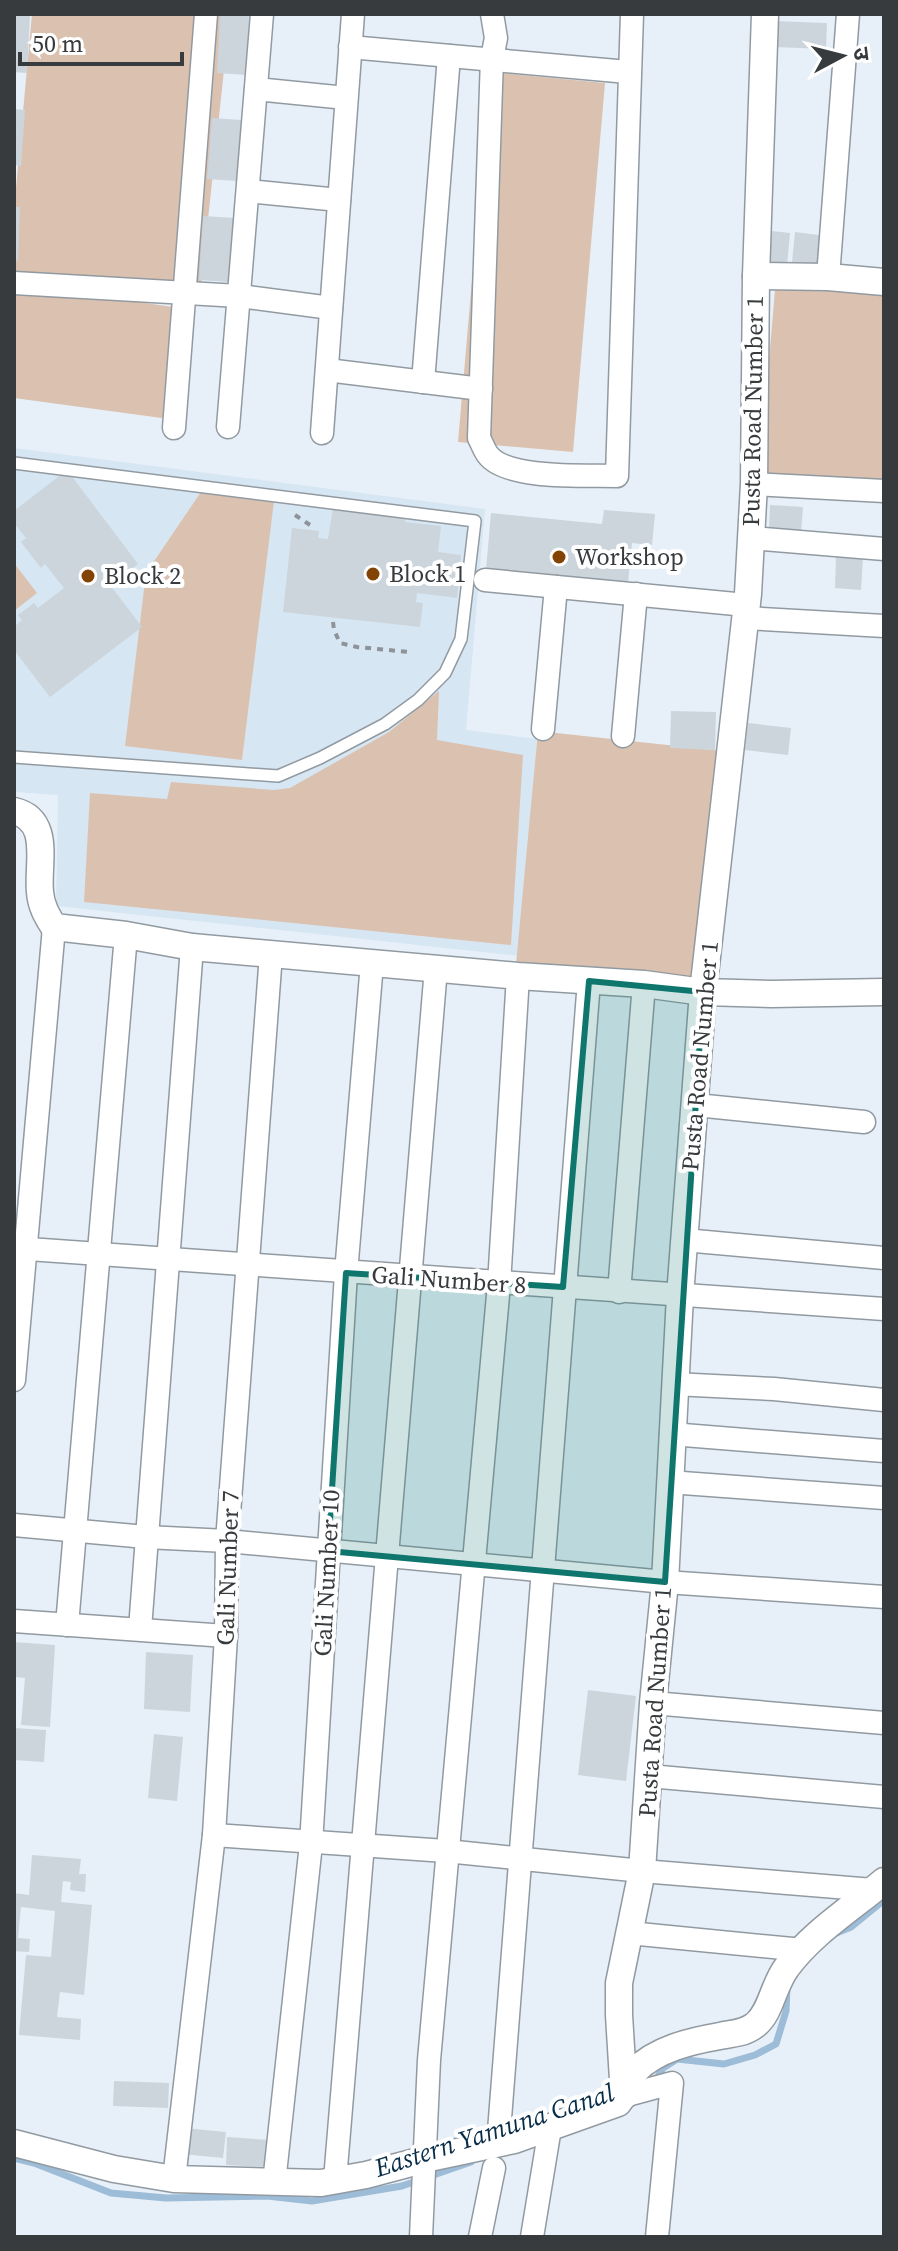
<svg xmlns="http://www.w3.org/2000/svg" width="898" height="2251" font-family="'Source Serif 4','Noto Sans Devanagari',serif">
  <style>
    .built { fill: #d7e6f3 }
    .green { fill: #dbc2b0 }
    .lines { fill: none; stroke-linecap: round; stroke-linejoin: round }
    .stream { stroke: #9dbcd7; stroke-width: 7 }
    .building { fill: #ccd4dc }
    .service-casing { stroke: #929aa1; stroke-width: 14 }
    .minor-casing { stroke: #929aa1; stroke-width: 25 }
    .tertiary-casing { stroke: #929aa1; stroke-width: 29 }
    .path { stroke: #8d9399; stroke-width: 4; stroke-dasharray: 6 6; stroke-linecap: butt }
    .service { stroke: #fff; stroke-width: 11 }
    .minor { stroke: #fff; stroke-width: 22 }
    .tertiary { stroke: #fff; stroke-width: 26 }
    .marked { fill: #0f766e; fill-opacity: 0.2; stroke: #0f766e; stroke-width: 6; stroke-linejoin: round }
    .poi-dot { fill: #824304; stroke: #fff; stroke-width: 3 }
    .labels { text-anchor: middle; stroke-width: 8; stroke-linejoin: round; paint-order: stroke }
    .street-label { font-size: 24px; fill: #373b3e; stroke: #fff }
    .poi-label { font-size: 24px; fill: #373b3e; stroke: #fff; text-anchor: start }
    .water-label { font-size: 26px; font-style: italic; fill: #072d49; stroke: #fff }
  </style>
  <rect width="100%" height="100%" fill="#e7f0f8"/>
  <path class="built" d="M14,448L485,509L466,730L537,739L520,956L56,906L58,795L14,792Z"/>
  <g class="green">
    <path d="M32,14H230L200,294L20,285L180,308L169,419L14,398V210Z"/>
    <path d="M490,72L605,83L573,452L458,442Z"/>
    <path d="M776,278L884,284V477L882,491L759,478Z"/>
    <path d="M201,492L274,501L242,760L125,746L146,573Z"/>
    <path d="M14,563L37,593L14,611Z"/>
    <path d="M439,691L437,740L523,755L511,945L84,902L90,793L167,799L171,782L274,790L290,788L389,732Z"/>
    <path d="M538,731L732,752L699,993L515,975Z"/>
  </g>
  <g class="lines">
    <g class="stream">
      <path d="M834,1934L851,1927L884,1900"/>
      <path d="M654,2083L663,2068L677,2059L724,2064L755,2055L776,2044L786,2011L787,1988"/>
      <path d="M14,2158L34,2163L111,2193L166,2198L267,2196L312,2201L402,2186L471,2162"/>
    </g>
  </g>
  <g class="building">
    <path d="M14,14L30,15L27,73L14,72Z"/>
    <path d="M220,14L249,15L247,75L217,73Z"/>
    <path d="M774,21L827,23L826,49L773,47Z"/>
    <path d="M14,109L25,110L21,166L14,165Z"/>
    <path d="M212,118L241,120L237,181L207,179Z"/>
    <path d="M14,207H20L18,261L14,260Z"/>
    <path d="M203,216L234,218L229,282L199,280Z"/>
    <path d="M763,230L790,233L787,266L759,264Z"/>
    <path d="M795,232L826,236L824,265L792,262Z"/>
    <path d="M67,470L138,564L110,585L142,627L50,697L14,650V627L22,620L18,615L34,603L38,608L64,588L45,564L41,568L21,542L26,538L14,523V511Z"/>
    <path d="M770,505L803,507L801,532L769,530Z"/>
    <path d="M333,508L405,516V522L441,526L438,552L461,555L457,598L417,593L416,602L423,603L420,627L283,612L292,528L319,531L318,538L328,539Z"/>
    <path d="M604,510L655,514L652,545L632,543L628,583L486,570L491,513L602,524Z"/>
    <path d="M836,556L863,557L861,590L835,588Z"/>
    <path d="M671,711L716,712L715,750L670,748Z"/>
    <path d="M748,723L791,728L788,755L745,750Z"/>
    <path d="M14,1642L55,1645L50,1727L21,1725L25,1678L14,1677Z"/>
    <path d="M146,1652L193,1655L190,1712L144,1709Z"/>
    <path d="M588,1690L636,1696L626,1781L578,1775Z"/>
    <path d="M14,1728L46,1730L44,1762L14,1760Z"/>
    <path d="M154,1734L183,1737L177,1801L148,1798Z"/>
    <path d="M32,1855L81,1859L79,1874H86L85,1892L70,1890L71,1882L63,1881L61,1902L92,1905L84,1995L60,1992L57,2017L81,2019L80,2040L19,2035L26,1955L51,1957L55,1911L21,1907L18,1938L30,1939L29,1952L14,1951V1893L29,1895Z"/>
    <path d="M114,2081L169,2083L168,2108L113,2106Z"/>
    <path d="M184,2128L226,2132L223,2158L182,2154Z"/>
    <path d="M227,2137L270,2140L269,2167L226,2165Z"/>
  </g>
  <g class="lines">
    <defs>
      <path id="service" d="M14,463L475,521L461,639L445,673L418,700L385,724L320,758L278,776L14,757"/>
      <g id="minor">
        <path d="M492,14L496,38L492,58L479,438C482,443 484,450 488,455C507,480 587,475 617,476L632,14"/>
        <path d="M350,47L628,72"/>
        <path d="M256,89L346,98"/>
        <path d="M248,191L339,200"/>
        <path d="M828,277L848,14"/>
        <path d="M14,283L239,296L331,308"/>
        <path d="M327,370L481,389"/>
        <path d="M423,382L449,56"/>
        <path d="M228,427L262,14"/>
        <path d="M174,428L206,14"/>
        <path d="M322,433L353,14"/>
        <path d="M754,484L884,491"/>
        <path d="M751,538L884,549"/>
        <path d="M485,580L746,605"/>
        <path d="M745,618L884,626"/>
        <path d="M543,729L556,587"/>
        <path d="M623,736L636,594"/>
        <path d="M696,1105L864,1122"/>
        <path d="M684,1240L884,1258"/>
        <path d="M14,1248L884,1309"/>
        <path d="M619,1292L644,984"/>
        <path d="M14,1380L54,927"/>
        <path d="M674,1384L774,1389L884,1400"/>
        <path d="M671,1434L884,1451"/>
        <path d="M669,1482L884,1498"/>
        <path d="M14,1525L146,1537L227,1541L665,1582L884,1597"/>
        <path d="M14,1621L226,1636"/>
        <path d="M67,1625L126,935"/>
        <path d="M140,1629L192,947"/>
        <path d="M653,1703L884,1723"/>
        <path d="M649,1776L884,1797"/>
        <path d="M214,1835L446,1851L642,1871L873,1890"/>
        <path d="M629,1933L803,1950"/>
        <path d="M624,2096L672,2083L657,2237"/>
        <path d="M498,2144L589,981"/>
        <path d="M174,2179L214,1835L226,1636L227,1541L271,954"/>
        <path d="M335,2180L436,968"/>
        <path d="M274,2183L311,1844L346,1273L372,963"/>
        <path d="M421,2237L429,2060L499,1284L518,976"/>
        <path d="M480,2237L494,2168"/>
        <path d="M532,2237L550,2128"/>
      </g>
      <g id="tertiary">
        <path d="M756,276L828,277L884,282"/>
        <path d="M14,811C52,820 37,864 40,892C41,906 47,916 54,927L126,935L192,947L518,976L644,984L703,992L772,994L884,992"/>
        <path d="M624,2096L619,2015V1983L642,1871L653,1703L665,1582L680,1296L703,992L748,594L754,484L756,276L765,14"/>
        <path d="M14,2143L114,2169L174,2179L321,2183L366,2175L434,2157L514,2140L618,2103C626,2094 627,2080 635,2071C656,2049 691,2041 720,2036C732,2033 744,2034 755,2025C771,2013 773,1985 787,1967C812,1933 852,1908 884,1881"/>
      </g>
    </defs>
    <use href="#service" class="service-casing"/>
    <use href="#minor" class="minor-casing"/>
    <use href="#tertiary" class="tertiary-casing"/>
    <g class="path">
      <path d="M295,515L313,527"/>
      <path d="M333,622L334,630L340,643L357,647L409,652"/>
    </g>
    <use href="#service" class="service"/>
    <use href="#minor" class="minor"/>
    <use href="#tertiary" class="tertiary"/>
  </g>
  <path class="marked" d="M589,981L703,992L665,1582L328,1551L346,1273L563,1287Z"/>
  <g class="poi-dot">
    <circle cx="559" cy="557" r="8"/>
    <circle cx="373" cy="574" r="8"/>
    <circle cx="88" cy="576" r="8"/>
  </g>
  <g class="labels">
    <g class="street-label">
      <text transform="translate(753 411) rotate(-89)" y="8">Pusta Road Number 1</text>
      <text transform="translate(700 1056) rotate(-85)" y="8">Pusta Road Number 1</text>
      <text transform="translate(449 1280) rotate(4)" y="8">Gali Number 8</text>
      <text transform="translate(228 1568) rotate(-88)" y="8">Gali Number 7</text>
      <text transform="translate(327 1573) rotate(-87)" y="8">Gali Number 10</text>
      <text transform="translate(655 1702) rotate(-86)" y="8">Pusta Road Number 1</text>
    </g>
    <g class="poi-label">
      <text x="575" y="565">Workshop</text>
      <text x="389" y="582">Block 1</text>
      <text x="104" y="584">Block 2</text>
    </g>
    <g class="water-label">
      <text transform="translate(494 2130) rotate(-18)" y="9">Eastern Yamuna Canal</text>
    </g>
  </g>
  <rect width="898" height="2251" fill="none" stroke="#373b3e" stroke-width="32"/>
  <g transform="translate(842 56) rotate(83)" stroke="#ffffff" stroke-width="6" paint-order="stroke">
  <path d="M0-6L14 30L0 20L-14 30Z" fill="#373b3e"/>
  <text y="-12" font-size="22" font-weight="bold" text-anchor="middle" fill="#373b3e">उ</text>
  </g>
  <path d="M20 52v12h162v-12" fill="none" stroke="#373b3e" stroke-width="4"/>
  <text x="32" y="52" font-size="24" fill="#373b3e" stroke="#ffffff" stroke-width="6" paint-order="stroke">50 m</text>
</svg>
